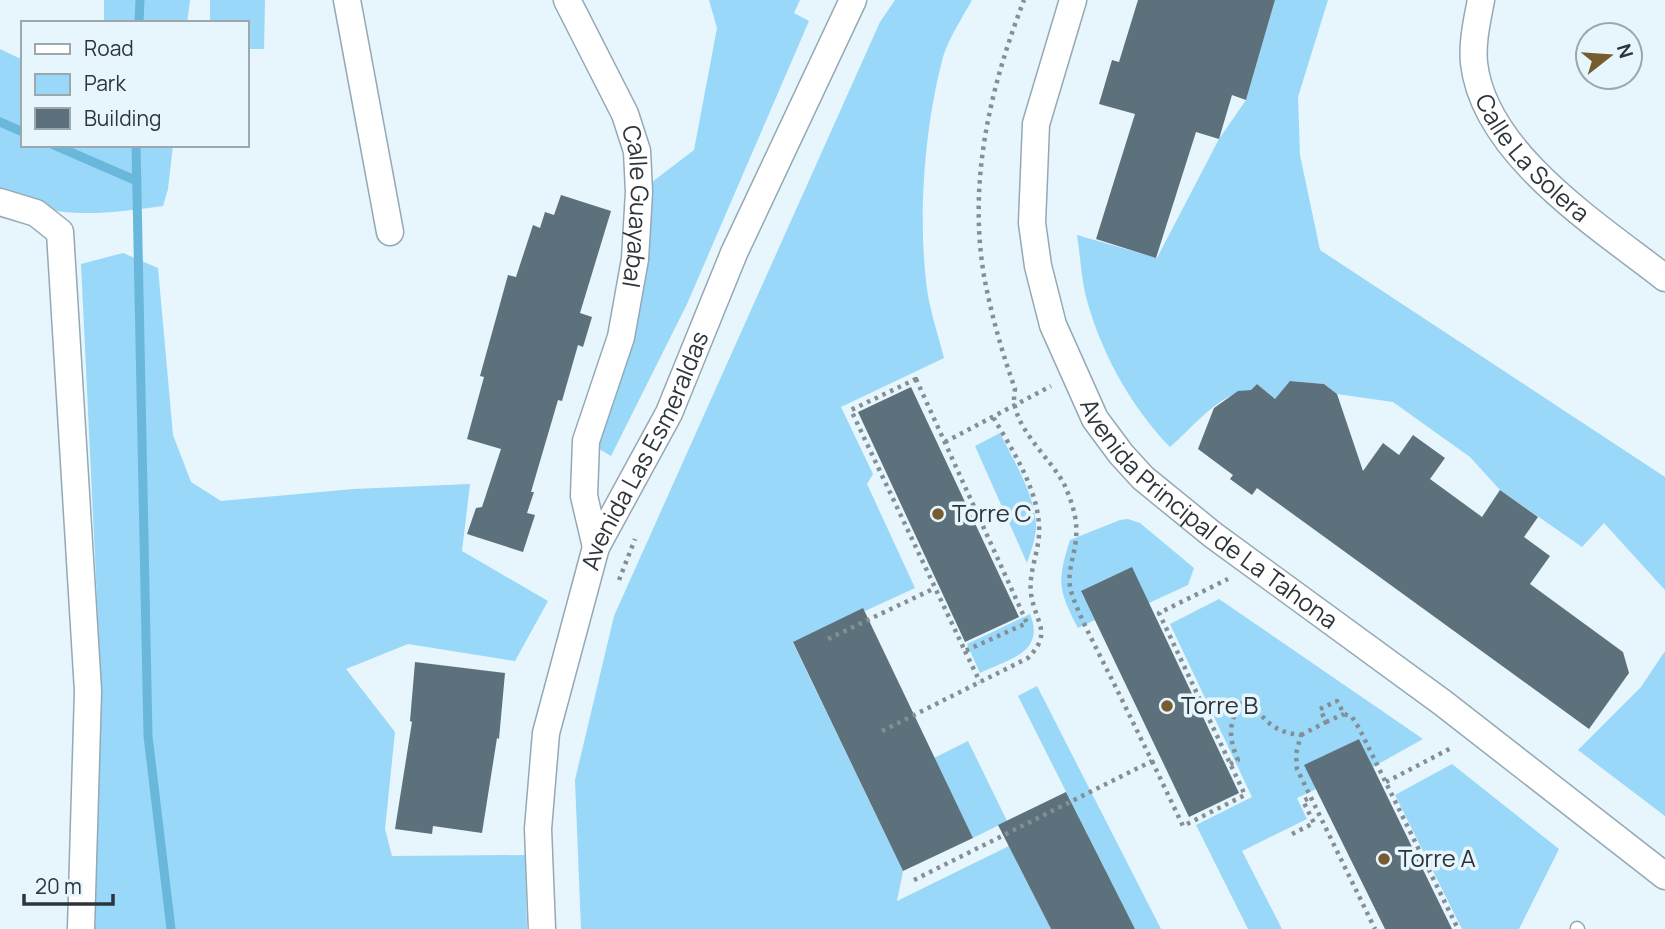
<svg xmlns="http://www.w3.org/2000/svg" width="1665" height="929" font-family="Manrope,sans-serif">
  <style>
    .green { fill: #99d8f8 }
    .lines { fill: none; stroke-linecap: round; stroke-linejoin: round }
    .stream { stroke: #6ab7dc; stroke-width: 9 }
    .building { fill: #5d717c }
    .lane-casing { stroke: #93a9b5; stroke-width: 15 }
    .street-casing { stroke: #93a9b5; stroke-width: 29 }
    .path { stroke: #848f95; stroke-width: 4.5; stroke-dasharray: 3.5 5; stroke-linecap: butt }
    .lane { stroke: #fff; stroke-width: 12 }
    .street { stroke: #fff; stroke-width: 26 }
    .poi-dot { fill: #765c2e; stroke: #e7f5fc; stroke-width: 2.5 }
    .labels { text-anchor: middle; stroke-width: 7; stroke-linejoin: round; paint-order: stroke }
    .street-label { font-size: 24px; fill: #2c353a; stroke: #e7f5fc }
    .poi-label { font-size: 24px; fill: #2c353a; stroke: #e7f5fc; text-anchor: start }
  </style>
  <rect width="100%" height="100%" fill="#e7f5fc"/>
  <g class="green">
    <path d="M104,0H190L187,23H104Z"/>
    <path d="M210,0H265L264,49H247V23H210Z"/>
    <path d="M709,0H800L794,13L809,21L687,304L611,456L586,441L639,192L694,150L717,28Z"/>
    <path d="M895,0H972C962,18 949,38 943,57C924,128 917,224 928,296C932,317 939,338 944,358L841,407L873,474L867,484L915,588L865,611L862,609L793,643L903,871L897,901L1009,846L1051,929H581L575,780L614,616L880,22Z"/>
    <path d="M1275,0H1328L1298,97L1300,155L1320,250L1665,477V590L1604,523L1582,547L1500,490L1470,457L1393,402L1337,394L1324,384L1291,381L1275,399L1257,384L1251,390C1220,392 1193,427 1170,447C1130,406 1099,349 1085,293C1081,274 1080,254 1077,235L1157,258L1219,139L1246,100Z"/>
    <path d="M0,49L23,60V145H173L168,189L163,206C125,211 80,218 42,208C28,204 14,198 0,193Z"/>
    <path d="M123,253L158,268L173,435L191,482L221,501L354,489L470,484L462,551L548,601L515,661L408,644L346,669L395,732L385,829L392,856L525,855L527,929H95L101,684L81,264Z"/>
    <path d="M1000,433C1014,462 1034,492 1036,525C1036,538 1031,551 1027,563L975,446Z"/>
    <path d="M1128,519L1140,523L1194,568L1188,585L1149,603L1081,592L1095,620L1078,628C1058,590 1057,581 1070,540L1120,520Z"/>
    <path d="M1219,599L1423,739L1373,767L1359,739L1305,765L1316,789L1297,798L1307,819L1242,851L1282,929H1248L1196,825L1252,797L1170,624Z"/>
    <path d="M1030,614C1046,653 1008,659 980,673L967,644Z"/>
    <path d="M1665,651V816L1578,750L1641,687Z"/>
    <path d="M1037,686L1161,929H1135L1018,696Z"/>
    <path d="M968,741L1007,821L973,838L934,758Z"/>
    <path d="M1452,764L1559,849L1519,929H1462L1395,795Z"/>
  </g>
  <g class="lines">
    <g class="stream">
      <path d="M139,23L140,0"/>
      <path d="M0,122L23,132"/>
      <path d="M54,145L137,181"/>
      <path d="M136,145L148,736L171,929"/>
    </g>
  </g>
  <g class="building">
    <path d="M1138,0H1275L1246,100L1232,95L1219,139L1196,132L1156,258L1096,239L1135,114L1099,104L1112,60L1119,62Z"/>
    <path d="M561,195L611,211L580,313L592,317L583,347L578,345L562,401L558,400L531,492H534L527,513L535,515L523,552L467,534L476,508L482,507L501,449L467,439L484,377L480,376L508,275L516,277L533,225L540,228L545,212L554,215Z"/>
    <path d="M1290,381L1324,384L1337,394L1363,471L1383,443L1399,455L1413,435L1445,458L1430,479L1482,517L1500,490L1538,517L1524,537L1550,556L1530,584L1623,652L1629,673L1589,729L1257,488L1252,495L1230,479L1233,475L1198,449L1214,408L1238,391L1251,390L1257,384L1275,399Z"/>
    <path d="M911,387L1019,617L965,642L858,412Z"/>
    <path d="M1132,567L1239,793L1189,817L1081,591Z"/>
    <path d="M863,608L973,838L903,871L793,642Z"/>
    <path d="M415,662L505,673L499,739L497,738L482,833L433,826L432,834L395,829L412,722L410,721Z"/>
    <path d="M1359,739L1373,767L1452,929H1385L1304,765Z"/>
    <path d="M1066,792L1135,929H1051L998,825Z"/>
  </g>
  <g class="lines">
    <defs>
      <path id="lane" d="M1577,928L1578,929"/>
      <g id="street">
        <path d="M347,0L390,232"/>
        <path id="s1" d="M567,0L625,114L637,151L639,192L635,259L621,337L586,441L584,496L596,547"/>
        <path id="s2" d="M1073,0L1036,124L1032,223L1038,266L1053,325L1095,419L1121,454L1143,478L1213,535L1443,703L1665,876"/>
        <path id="s3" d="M1481,0C1477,21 1472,42 1474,63C1484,154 1599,226 1665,278"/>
        <path d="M0,202L36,213L60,232L88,691L81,929"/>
        <path id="s4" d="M542,929L538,829L546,733L596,547L669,413L734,253L853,0"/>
      </g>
    </defs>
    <use href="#lane" class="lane-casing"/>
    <use href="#street" class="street-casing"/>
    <g class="path">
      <path d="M916,379L1027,623L965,651L851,410Z"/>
      <path d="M945,442L1051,386"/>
      <path d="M619,580L635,539"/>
      <path d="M828,639L935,588"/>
      <path d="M965,651L980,682"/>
      <path d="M1326,722L1344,714"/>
      <path d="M882,731L1028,658C1053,632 1036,625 1031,594C1028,570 1041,549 1039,525C1037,488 1012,449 993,417"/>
      <path d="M1301,735L1326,722L1320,709L1337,701L1344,714L1352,717L1359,728L1458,929"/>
      <path d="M1152,761L1183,826L1245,795L1159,613L1228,579"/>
      <path d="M1230,764L1238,760C1227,736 1228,714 1249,697C1262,720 1275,733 1301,735L1296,754L1297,769L1375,929"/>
      <path d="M1386,782L1453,747"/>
      <path d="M1292,834L1314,823L1303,801L1311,797"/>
      <path d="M914,880L1152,761C1135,727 1119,693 1102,660C1091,637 1078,614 1071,591C1066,573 1075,555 1076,538C1078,520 1072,502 1065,486C1051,457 1007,424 1015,389C1002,352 991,314 984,276C968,181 990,88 1024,0"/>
    </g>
    <use href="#lane" class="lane"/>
    <use href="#street" class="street"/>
  </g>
  <g class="poi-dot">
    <circle cx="938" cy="514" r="7"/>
    <circle cx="1167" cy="706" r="7"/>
    <circle cx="1384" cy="859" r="7"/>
  </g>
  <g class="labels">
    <g class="street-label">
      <text dy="8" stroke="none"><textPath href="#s3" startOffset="178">Calle La Solera</textPath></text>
      <text dy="8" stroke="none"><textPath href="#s1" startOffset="222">Calle Guayabal</textPath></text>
      <text dy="8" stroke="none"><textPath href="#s4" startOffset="497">Avenida Las Esmeraldas</textPath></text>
      <text dy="8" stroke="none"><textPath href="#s2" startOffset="584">Avenida Principal de La Tahona</textPath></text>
    </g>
    <g class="poi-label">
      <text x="952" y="522">Torre C</text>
      <text x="1181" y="714">Torre B</text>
      <text x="1398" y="867">Torre A</text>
    </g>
  </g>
  <rect x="21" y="21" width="228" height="126" fill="#e7f5fc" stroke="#9ca8ae" stroke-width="2"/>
  <rect x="35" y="44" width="35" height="10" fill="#ffffff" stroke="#9ca8ae" stroke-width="2"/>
  <text x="84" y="56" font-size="21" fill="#2c353a">Road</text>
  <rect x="35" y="74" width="35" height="21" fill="#99d8f8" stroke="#9ca8ae" stroke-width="2"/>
  <text x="84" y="91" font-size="21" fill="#2c353a">Park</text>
  <rect x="35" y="108" width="35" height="21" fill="#5d717c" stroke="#9ca8ae" stroke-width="2"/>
  <text x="84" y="126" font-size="21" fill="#2c353a">Building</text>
  <g transform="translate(1609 56) rotate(73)"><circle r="33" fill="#e7f5fc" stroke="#9ca8ae" stroke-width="2"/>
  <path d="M0-5L12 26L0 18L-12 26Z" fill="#765c2e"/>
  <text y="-10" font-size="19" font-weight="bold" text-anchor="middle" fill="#2c353a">N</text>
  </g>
  <path d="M24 894v10h89v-10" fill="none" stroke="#2c353a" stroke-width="3.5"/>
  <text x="35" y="894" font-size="21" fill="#2c353a" stroke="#e7f5fc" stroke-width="5" paint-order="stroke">20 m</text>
</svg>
